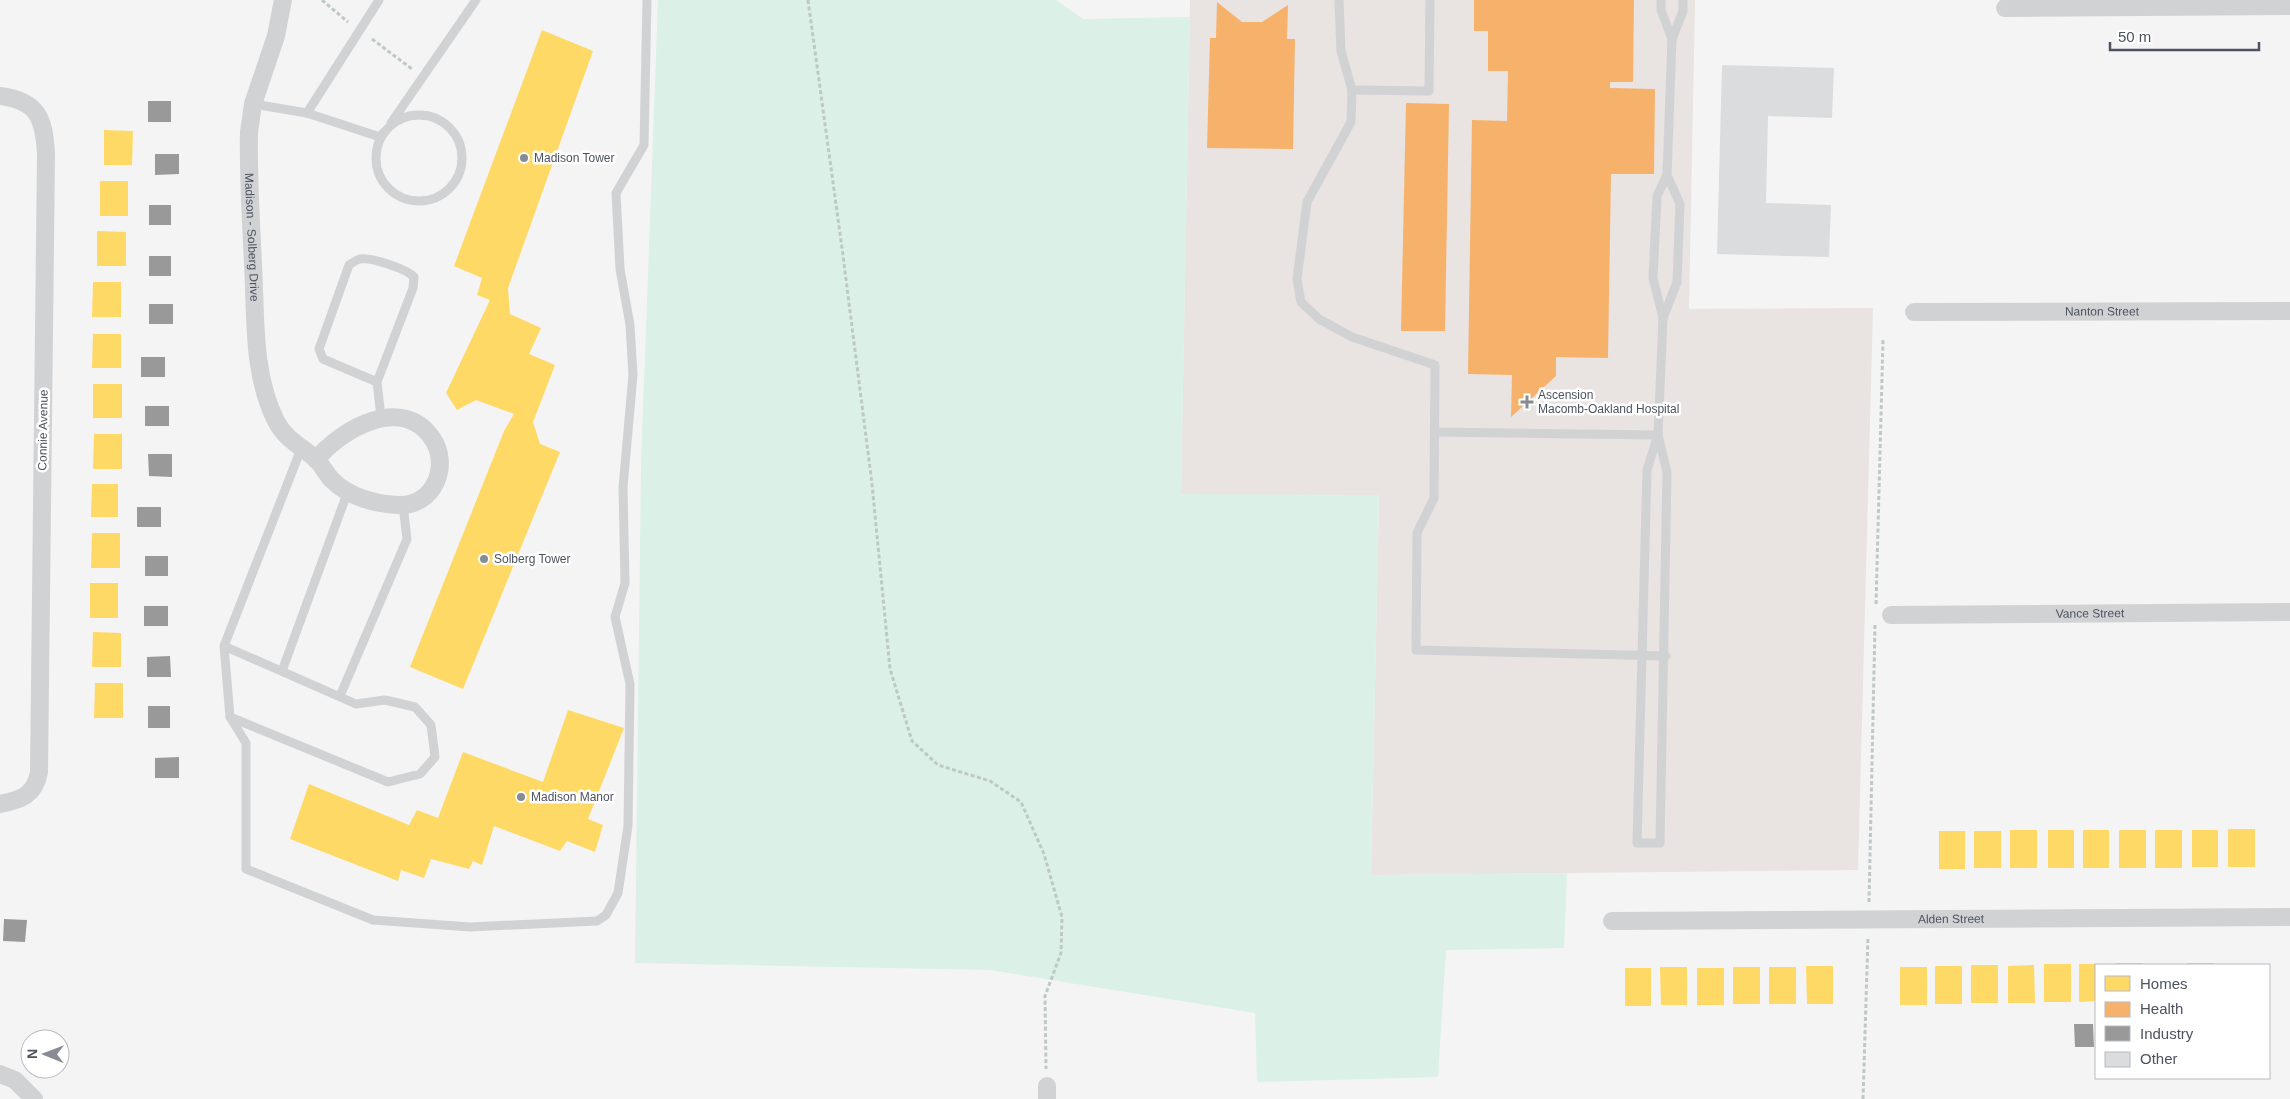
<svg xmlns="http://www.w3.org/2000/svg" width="2290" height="1099" font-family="Helvetica,sans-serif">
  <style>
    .medical { fill: #e9e3e2 }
    .green { fill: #dbf1e7 }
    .homes { fill: #ffd966 }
    .health { fill: #f6b26b }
    .industry { fill: #999 }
    .building { fill: #dbdcde }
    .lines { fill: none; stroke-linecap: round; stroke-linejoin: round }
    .path { stroke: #bec8c6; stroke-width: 3; stroke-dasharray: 4 2.5; stroke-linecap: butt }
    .service { stroke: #d0d2d4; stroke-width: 9 }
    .minor { stroke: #d0d2d4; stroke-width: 18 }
    .poi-dot { fill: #878b93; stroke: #fff; stroke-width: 2 }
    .labels { text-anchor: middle; stroke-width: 5; stroke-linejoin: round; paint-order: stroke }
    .poi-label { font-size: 12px; fill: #4c535f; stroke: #fff; text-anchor: start }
    .street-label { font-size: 12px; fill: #4c535f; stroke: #fff }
  </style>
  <rect width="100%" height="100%" fill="#f4f4f4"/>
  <path class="medical" d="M1190,0H1695L1689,309L1873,308L1858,870L1371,875L1379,496L1181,495Z"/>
  <path class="green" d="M658,0H1056L1083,19L1190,17L1181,494L1379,495L1371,875L1567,873L1564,948L1446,950L1438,1077L1257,1082L1255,1013L990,970L635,963L641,465Z"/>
  <g class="homes">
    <path d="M542,30L593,51L508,288L510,314L541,328L529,354L555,365L533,422L540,444L560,452L463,689L410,667L504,431L514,414L476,400L457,410L446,393L490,300L477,295L482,278L454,266Z"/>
    <path d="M104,130L133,131L132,165H104Z"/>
    <rect x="100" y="181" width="28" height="35"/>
    <path d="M97,231L126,232V266H97Z"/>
    <path d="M93,282H121V317H92Z"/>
    <path d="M93,334H121V368H92Z"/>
    <rect x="93" y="384" width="29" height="34"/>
    <path d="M94,434H122V469H93Z"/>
    <path d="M92,484H118V517H91Z"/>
    <path d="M92,533H120V568H91Z"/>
    <rect x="90" y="583" width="28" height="35"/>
    <path d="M93,632L121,633V667H92Z"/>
    <path d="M95,683H123V718H94Z"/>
    <path d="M568,710L624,728L588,819L603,825L595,852L567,841L560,851L494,826L482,865L473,861L469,869L431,859L424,878L401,870L398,881L290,839L309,784L409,825L417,810L438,818L463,752L543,782Z"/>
    <rect x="2228" y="829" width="27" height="38"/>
    <rect x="2010" y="830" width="27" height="38"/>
    <rect x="2048" y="830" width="26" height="38"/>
    <rect x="2083" y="830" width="26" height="38"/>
    <rect x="2119" y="830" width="27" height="38"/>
    <rect x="2155" y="830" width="27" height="38"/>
    <rect x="2192" y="830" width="26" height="37"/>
    <rect x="1939" y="831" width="26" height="38"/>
    <rect x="1974" y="831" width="27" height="37"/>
    <rect x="2116" y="963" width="27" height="2"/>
    <rect x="2187" y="963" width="27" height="2"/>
    <rect x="2044" y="964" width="27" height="38"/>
    <path d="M2079,964H2096V1001L2079,1002Z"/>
    <rect x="1971" y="965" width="27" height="38"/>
    <path d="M2034,965L2035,1003H2008V966Z"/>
    <path d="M1806,966H1833V1004H1807Z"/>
    <rect x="1935" y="966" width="27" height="38"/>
    <path d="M1660,967H1687V1005H1661Z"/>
    <rect x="1733" y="967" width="27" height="37"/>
    <rect x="1769" y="967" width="27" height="37"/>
    <rect x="1900" y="967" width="27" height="38"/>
    <rect x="1625" y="968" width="26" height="38"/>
    <rect x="1697" y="968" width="27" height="37"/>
  </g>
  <g class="health">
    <path d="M1474,0H1634L1633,82H1610V88L1655,89L1654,174H1611L1608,358L1556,357V376L1511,417L1512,375L1468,374L1472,120L1507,121L1508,71H1488V31H1474Z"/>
    <path d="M1217,2L1242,22H1262L1288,5L1287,39H1295L1293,149L1207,148L1210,38H1216Z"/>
    <path d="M1406,103L1449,104L1445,331H1401Z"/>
  </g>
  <g class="industry">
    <rect x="148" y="101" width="23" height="21"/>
    <path d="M155,154H179V174L155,175Z"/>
    <rect x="149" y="205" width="22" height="20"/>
    <rect x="149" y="256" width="22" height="20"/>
    <rect x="149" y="304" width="24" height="20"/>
    <rect x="141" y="357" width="24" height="20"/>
    <rect x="145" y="406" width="24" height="20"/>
    <path d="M148,454H172V477L149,476Z"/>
    <rect x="137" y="507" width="24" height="20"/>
    <rect x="145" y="556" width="23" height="20"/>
    <rect x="144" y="606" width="24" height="20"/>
    <path d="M170,656L171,677H147V657Z"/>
    <rect x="148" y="706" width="22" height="22"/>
    <path d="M179,757V778H155V758Z"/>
    <path d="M4,919L27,920L25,942L3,941Z"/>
    <path d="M2074,1024H2093L2094,1047H2075Z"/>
  </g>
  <path class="building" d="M1722,65L1834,68L1832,118L1768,116L1766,203L1831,205L1829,257L1717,254Z"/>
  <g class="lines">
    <g class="path">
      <path d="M322,0L348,22"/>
      <path d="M808,0L842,248L872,484L890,669L912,741L938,765L990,781L1021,802L1044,854L1062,917L1061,953L1045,996L1046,1069"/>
      <path d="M372,39L412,69"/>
      <path d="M1876,604L1883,340"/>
      <path d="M1869,902L1875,625"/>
      <path d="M1863,1099L1868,937"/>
    </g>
    <g class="service">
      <path d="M1339,0L1341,51L1352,90L1351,122L1307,202L1297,279L1301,302L1319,319L1352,337L1435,365L1434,498L1417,533L1416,650L1666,656"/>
      <path d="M1661,0V10L1672,39"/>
      <path d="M1352,90L1429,91L1430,0"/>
      <path d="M253,104L307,113L379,0"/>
      <path d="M307,113L380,137L383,133"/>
      <circle cx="419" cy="158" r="43"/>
      <path d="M391,123L476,0"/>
      <path d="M1667,175L1680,204L1677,282L1663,318L1653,278L1657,196L1667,175L1672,39L1683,11V0"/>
      <path d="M377,382L413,288L414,277C407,269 371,257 360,259C356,260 352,263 349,265L319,349L323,359L377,382L381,417"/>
      <path d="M1436,432L1658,435"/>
      <path d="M1658,435L1667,472L1660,843H1637L1647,470L1658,435L1663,318"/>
      <path d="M224,646L356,704L385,700L415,707L431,725L435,757L420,774L388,782L230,717L224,646L301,449"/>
      <path d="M282,671L348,491"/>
      <path d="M340,696L407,539L403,505"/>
      <path d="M230,717L246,743V869L373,920L470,927L597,921L606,915L618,893L628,826L630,684L615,617L625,583L623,487L633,375L630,325L620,269L616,193L644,145L647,0"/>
    </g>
    <g class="minor">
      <path id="s1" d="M283,0L276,36L253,104L249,132C248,176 251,220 253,264C256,316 252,374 276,421C285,439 301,446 316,459C322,465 326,474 332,480C349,497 375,504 398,505C434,507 451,465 432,438C402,394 341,429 316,460"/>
      <path d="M2005,8L2290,6"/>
      <path d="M0,96C38,101 44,118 46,154L39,772C35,795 21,800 0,804"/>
      <path id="s2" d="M1914,312L2290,311"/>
      <path id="s3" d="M1891,615L2290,612"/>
      <path id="s4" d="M1612,921L2290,917"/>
      <path d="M0,1074L15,1080L34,1099"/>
      <path d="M1047,1099V1086"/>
    </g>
  </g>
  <g class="poi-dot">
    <circle cx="524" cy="158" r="5"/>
    <path d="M1524.5 394.5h5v5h5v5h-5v5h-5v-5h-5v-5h5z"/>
    <circle cx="484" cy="559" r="5"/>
    <circle cx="521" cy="797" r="5"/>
  </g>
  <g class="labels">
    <g class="poi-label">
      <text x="534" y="162">Madison Tower</text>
      <text x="1538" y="399">Ascension<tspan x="1538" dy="14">Macomb-Oakland Hospital</tspan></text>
      <text x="494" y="563">Solberg Tower</text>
      <text x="531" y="801">Madison Manor</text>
    </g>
    <g class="street-label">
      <text dy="4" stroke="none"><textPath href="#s1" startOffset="242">Madison - Solberg Drive</textPath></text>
      <text dy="4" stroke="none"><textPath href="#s2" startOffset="188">Nanton Street</textPath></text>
      <text transform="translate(43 430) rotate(-89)" y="4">Connie Avenue</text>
      <text dy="4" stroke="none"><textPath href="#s3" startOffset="199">Vance Street</textPath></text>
      <text dy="4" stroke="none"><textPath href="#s4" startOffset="339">Alden Street</textPath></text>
    </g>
  </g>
  <rect x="2095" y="964" width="175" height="115" fill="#ffffff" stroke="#b7babf"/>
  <rect x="2105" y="976" width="25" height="15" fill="#ffd966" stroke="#b7babf"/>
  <text x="2140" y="989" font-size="15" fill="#4c535f">Homes</text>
  <rect x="2105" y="1002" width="25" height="15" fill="#f6b26b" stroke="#b7babf"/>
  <text x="2140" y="1014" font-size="15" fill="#4c535f">Health</text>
  <rect x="2105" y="1026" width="25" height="15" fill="#999999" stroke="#b7babf"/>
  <text x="2140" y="1039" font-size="15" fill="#4c535f">Industry</text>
  <rect x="2105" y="1052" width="25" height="15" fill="#dbdcde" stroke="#b7babf"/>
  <text x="2140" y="1064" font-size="15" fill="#4c535f">Other</text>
  <g transform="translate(45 1054) rotate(271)"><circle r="24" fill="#ffffff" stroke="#b7babf"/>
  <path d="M0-4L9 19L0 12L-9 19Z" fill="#878b93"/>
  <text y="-8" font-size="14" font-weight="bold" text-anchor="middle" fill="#4c535f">N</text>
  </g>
  <path d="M2110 42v8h149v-8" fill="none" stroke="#4c535f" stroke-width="2.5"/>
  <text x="2118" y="42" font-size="15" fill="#4c535f" stroke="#ffffff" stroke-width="4" paint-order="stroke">50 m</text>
</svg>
